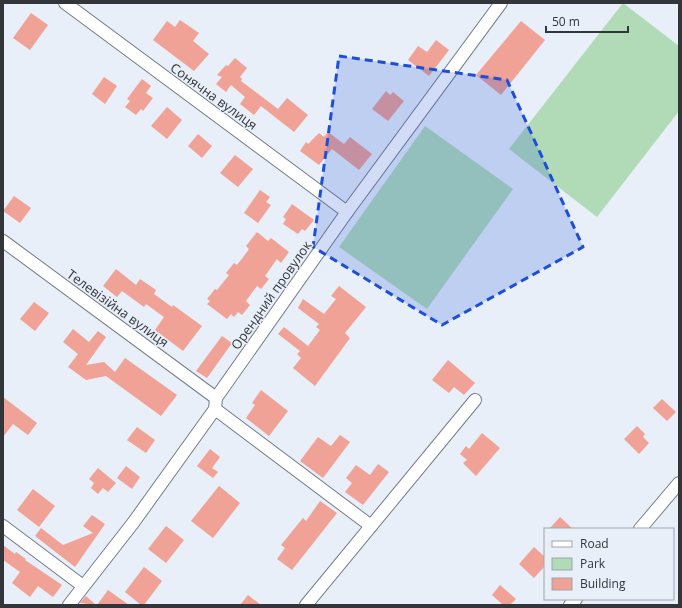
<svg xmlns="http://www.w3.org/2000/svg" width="682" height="608" font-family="'Open Sans',sans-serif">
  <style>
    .green { fill: #b1dbb7 }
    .building { fill: #efa295 }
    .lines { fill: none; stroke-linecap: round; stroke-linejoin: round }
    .minor-casing { stroke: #767d85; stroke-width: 14 }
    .minor { stroke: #fff; stroke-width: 12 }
    .marked { fill: #1d4ed8; fill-opacity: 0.2; stroke: #1d4ed8; stroke-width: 3; stroke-dasharray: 8 5; stroke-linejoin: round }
    .labels { text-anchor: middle; stroke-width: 3; stroke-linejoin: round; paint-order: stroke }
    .street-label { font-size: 13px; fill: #323539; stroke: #e8eff9 }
  </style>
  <rect width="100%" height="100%" fill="#e8eff9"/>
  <g class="green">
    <path d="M623,3L679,46V111L597,217L509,149Z"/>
    <path d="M425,126L513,189L427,309L339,247Z"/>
  </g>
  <g class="building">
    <path d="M31,13L48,25L30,50L13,38Z"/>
    <path d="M180,20L199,33L193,41L209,54L194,71L153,40L167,21L175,27Z"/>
    <path d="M521,21L545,40L501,95L476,75Z"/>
    <path d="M436,40L449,50L429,76L408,60L418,46L427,52Z"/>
    <path d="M235,58L247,68L240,77L242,79L241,81L278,109L287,98L308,115L294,132L261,106L254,115L240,104L245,97L231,85L226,92L216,84L222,77L217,75L226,65L228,66Z"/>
    <path d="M104,77L117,86L105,104L92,94Z"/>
    <path d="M142,79L151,86L146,93L153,98L143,111L141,109L136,115L125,107L130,101L127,99Z"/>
    <path d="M386,91L390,95L393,92L404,101L388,121L372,109Z"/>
    <path d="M167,107L182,120L167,139L151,126Z"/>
    <path d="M328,132L344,144L350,137L372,154L359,170L332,149L319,165L300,151L306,142L308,144L319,133L324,137Z"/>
    <path d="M198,134L212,146L202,158L188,146Z"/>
    <path d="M235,155L253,169L238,187L220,173Z"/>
    <path d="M260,190L270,197L266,202L271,205L258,223L244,213Z"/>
    <path d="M14,196L31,208L20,223L3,211Z"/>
    <path d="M292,204L314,220L305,231L302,229L298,234L283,224L286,219L283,217Z"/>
    <path d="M257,232L268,241L271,238L289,252L281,263L277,259L265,276L269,279L261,289L257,286L246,301L250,305L242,315L238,312L234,317L231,314L227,319L207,304L210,301L207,299L215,289L217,290L229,275L226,273L234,263L237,265L247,252L249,249L246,246Z"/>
    <path d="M116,269L136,285L140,279L156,290L154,294L172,307L173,305L202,326L183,351L155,330L164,317L146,304L144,307L122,291L117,297L103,286Z"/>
    <path d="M339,286L366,307L345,333L350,338L315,386L293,368L301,358L297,354L300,351L278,334L284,327L308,346L320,330L316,327L319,324L298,308L303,299L324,314L336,299L331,296Z"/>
    <path d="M34,302L49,313L35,331L20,319Z"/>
    <path d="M73,329L89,342L98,331L106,337L86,365L104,362L115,372L125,358L177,395L161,416L106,376L86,380L68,367L78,354L63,342Z"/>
    <path d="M222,336L232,343L207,378L196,371Z"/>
    <path d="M448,360L475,383L464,395L454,387L449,393L432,380Z"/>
    <path d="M261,390L288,411L269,436L246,418L255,405L252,403Z"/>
    <path d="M3,397L37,423L28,435L13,424L3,437Z"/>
    <path d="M662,399L676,412L667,421L653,408Z"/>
    <path d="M637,426L645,434L643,437L649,443L639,454L624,439Z"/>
    <path d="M137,427L155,440L146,453L127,440Z"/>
    <path d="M482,433L500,448L476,476L463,463L467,460L460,454L466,446L469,449Z"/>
    <path d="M340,435L350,442L323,478L300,461L318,437L331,446Z"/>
    <path d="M210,449L220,457L212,468L218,472L213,478L197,466Z"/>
    <path d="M378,464L389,472L363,505L345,492L352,483L346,478L356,465L370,475Z"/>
    <path d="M126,466L140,477L132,489L117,478Z"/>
    <path d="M98,468L116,483L108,492L103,488L98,494L91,488L94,483L89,479Z"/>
    <path d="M219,486L240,503L213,538L191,521Z"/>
    <path d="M33,489L55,506L39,527L17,510Z"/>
    <path d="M320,501L337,513L292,570L277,559L285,548L281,545L303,518L306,521Z"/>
    <path d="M92,515L105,524L75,567L35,536L41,528L63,545L93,533L83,526Z"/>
    <path d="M560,517L573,529H549Z"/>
    <path d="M166,526L184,540L166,563L148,549Z"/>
    <path d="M3,545L15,554L16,552L26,559L25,560L62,585L53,597L38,586L30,597L12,583L20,572L3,560Z"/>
    <path d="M534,547L545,557V566L534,578L519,564Z"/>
    <path d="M144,567L162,581L144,605H141L125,592Z"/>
    <path d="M500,585L516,599L510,605H503L492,595Z"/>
    <path d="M108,590L129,605H97Z"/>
    <path d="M248,595L261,605H240Z"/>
    <path d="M86,596L96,605L80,603Z"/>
  </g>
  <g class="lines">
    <defs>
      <g id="minor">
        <path d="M65,3L347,212"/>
        <path d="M3,241L216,398"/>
        <path d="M215,409L371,526"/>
        <path d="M3,526L83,586"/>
        <path d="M640,529L679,483"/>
        <path d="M69,605L133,523L215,409L216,398L347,212L501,3"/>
        <path d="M306,605L475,400"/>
        <path d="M570,605L576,599"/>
      </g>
    </defs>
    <use href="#minor" class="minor-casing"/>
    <use href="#minor" class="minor"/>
  </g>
  <path class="marked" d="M339,56L507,80L583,247L442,325L313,247Z"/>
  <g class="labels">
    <g class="street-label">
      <text transform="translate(214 96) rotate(36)" y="5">Сонячна вулиця</text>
      <text transform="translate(271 295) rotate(-55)" y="5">Орендний провулок</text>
      <text transform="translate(118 308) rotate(36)" y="5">Телевізійна вулиця</text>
    </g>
  </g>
  <rect width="682" height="608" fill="none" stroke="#323539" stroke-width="8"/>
  <rect x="544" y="528" width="130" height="72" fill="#e8eff9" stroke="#9fa5ac"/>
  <rect x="552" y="541" width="20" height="6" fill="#ffffff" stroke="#9fa5ac"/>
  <text x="580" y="548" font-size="12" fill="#323539">Road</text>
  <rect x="552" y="558" width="20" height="12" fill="#b1dbb7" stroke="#9fa5ac"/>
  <text x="580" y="568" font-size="12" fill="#323539">Park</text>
  <rect x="552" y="578" width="20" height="12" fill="#efa295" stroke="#9fa5ac"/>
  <text x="580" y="588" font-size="12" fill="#323539">Building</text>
  <path d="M546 26v6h82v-6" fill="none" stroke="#323539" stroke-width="2"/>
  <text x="552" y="26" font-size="12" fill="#323539" stroke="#e8eff9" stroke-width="3" paint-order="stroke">50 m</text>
</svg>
